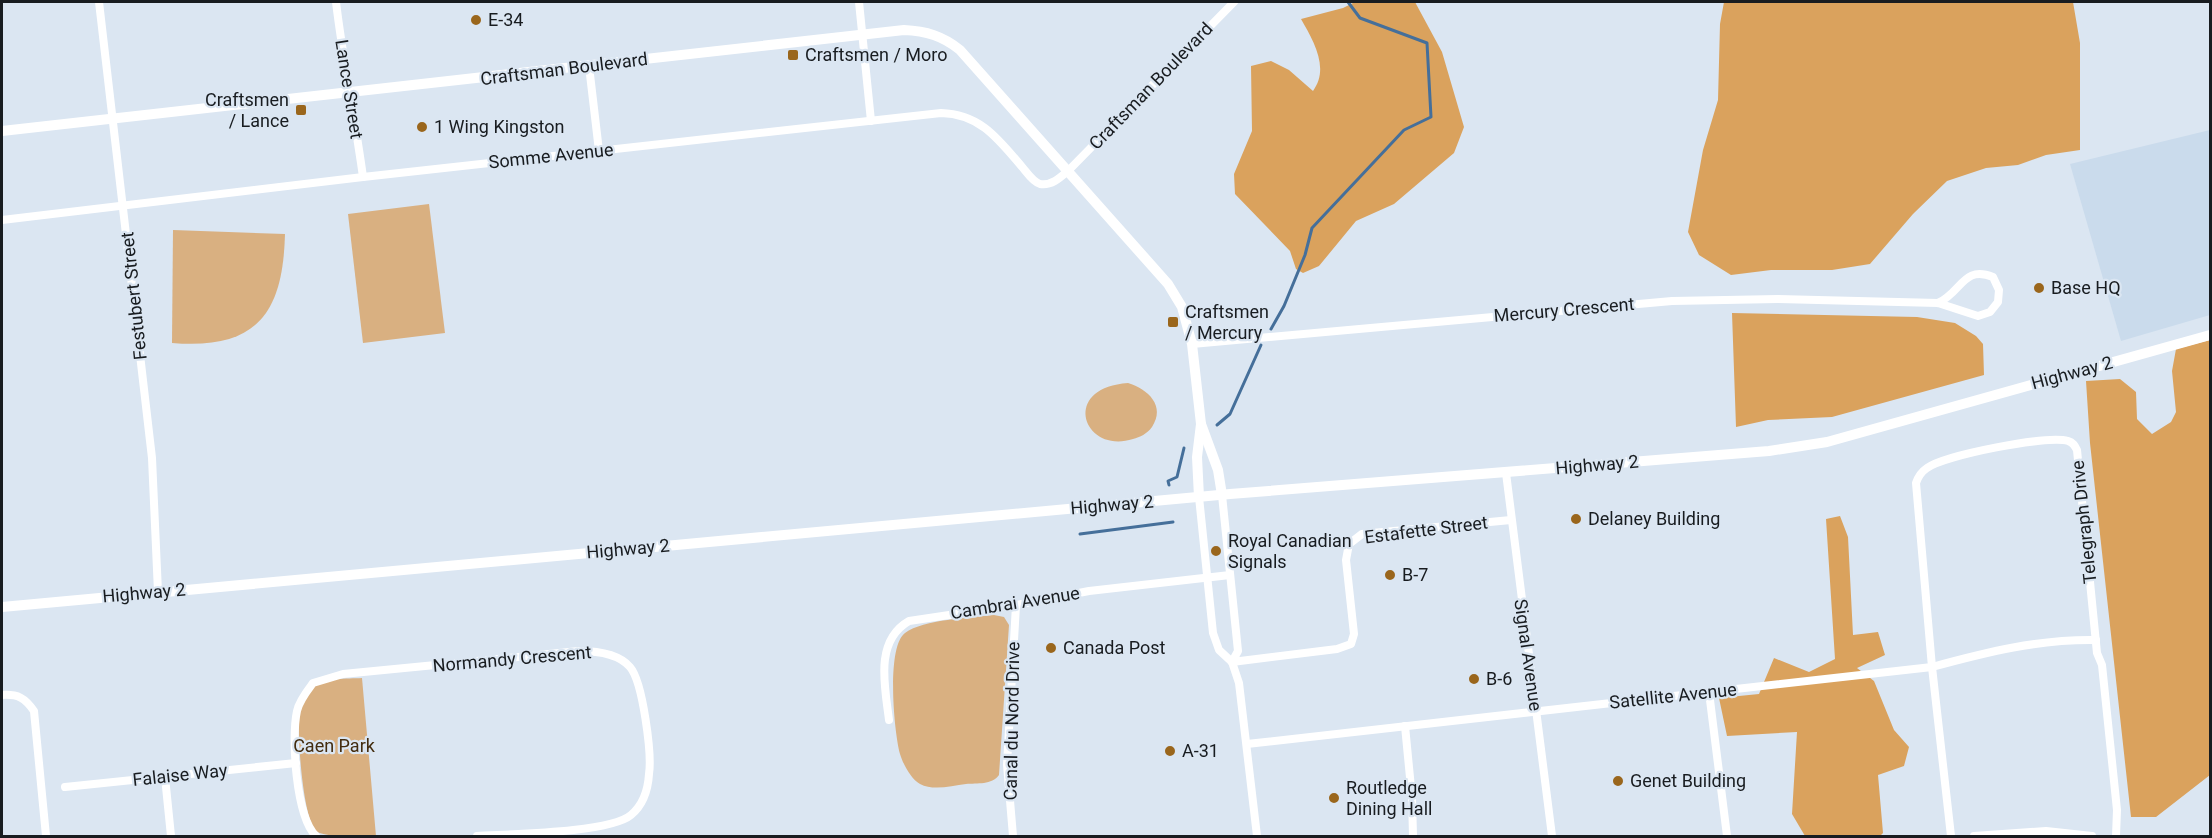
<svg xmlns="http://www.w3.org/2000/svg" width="2212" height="838" font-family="Roboto,sans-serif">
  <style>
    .built { fill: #cadbec }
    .green { fill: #d9b081 }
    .forest { fill: #daa25d }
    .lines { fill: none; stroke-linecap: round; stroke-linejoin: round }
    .stream { stroke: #456f9a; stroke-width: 3 }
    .street { stroke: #fff; stroke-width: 8 }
    .secondary { stroke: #fff; stroke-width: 10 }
    .poi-dot { fill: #9a661c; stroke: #dbe6f2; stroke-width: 2 }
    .labels { text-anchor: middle; stroke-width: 4.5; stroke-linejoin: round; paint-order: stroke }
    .poi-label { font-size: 18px; fill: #181c20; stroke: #dbe6f2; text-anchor: start }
    .street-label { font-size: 18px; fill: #181c20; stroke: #dbe6f2 }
    .park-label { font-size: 18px; fill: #432c0e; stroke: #dbe6f2 }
  </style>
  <rect width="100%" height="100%" fill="#dbe6f2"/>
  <path class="built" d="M2210,130V315L2121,341L2070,164Z"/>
  <g class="green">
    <path d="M429,204L445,333L363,343L348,214Z"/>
    <path d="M173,230L285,234C283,314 256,350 172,343Z"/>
    <path d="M1128,383C1148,389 1166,406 1152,427C1147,434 1140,437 1133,439C1084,455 1059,388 1128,383Z"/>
    <path d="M994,615L1004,617L1009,625L999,775C992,785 977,783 966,784C951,786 933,791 920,784C911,779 903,764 900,754C894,732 886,647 905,633C924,619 970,618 994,615Z"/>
    <path d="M362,678L376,836C358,836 332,838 317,832C303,823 296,729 300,711C301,705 308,691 313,687C324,677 347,679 362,678Z"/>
  </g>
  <g class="forest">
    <path d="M1355,2H1415L1442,52L1464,127L1454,153L1394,204L1356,221L1319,266L1303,273L1296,269L1290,251L1235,194L1234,174L1252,131L1251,66L1271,61L1289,70L1313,91C1330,68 1313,40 1301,19L1343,8Z"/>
    <path d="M1724,2H2073L2080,43V150L2046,155L2018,165L1986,168L1947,181L1913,214L1870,264L1832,270H1771L1731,275L1699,255L1688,232L1703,150L1718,100L1720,24Z"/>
    <path d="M1732,313L1917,317L1955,323L1976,336L1983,344L1984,375L1832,417L1768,420L1736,427Z"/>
    <path d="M2210,340V775L2156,817H2131L2090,443L2086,381L2120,379L2136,392L2137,419L2152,434L2171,422L2176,412L2172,371L2176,349Z"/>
    <path d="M1840,516L1848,537L1853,635L1878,632L1885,655L1857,668L1874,681L1894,730L1909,747L1904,766L1878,775L1883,833L1880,836H1805L1792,814L1797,732L1727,736L1719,698L1759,694L1774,658L1809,672L1835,659L1826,519Z"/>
  </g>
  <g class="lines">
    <g class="stream">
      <path d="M1271,329L1284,306L1305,255L1312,228L1404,130L1431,117L1427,43L1360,18L1348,2"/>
      <path d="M1217,425L1230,414L1261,345"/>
      <path d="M1169,485L1168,481L1177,477L1184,448"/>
      <path d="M1080,534L1173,522"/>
    </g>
    <g class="street">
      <path d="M99,2L152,458L158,592"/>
      <path d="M336,2C343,61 355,118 363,177"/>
      <path d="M859,2L871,121"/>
      <path d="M589,66L599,151"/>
      <path d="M2,220L363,177L941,113C981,114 999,140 1023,168C1028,174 1033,182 1040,184C1052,186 1061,177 1069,170L1234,2"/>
      <path d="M1192,344L1672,301L1778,299L1938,303L1978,316L1990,312L1998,302L1999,290L1993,277C1963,265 1962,292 1938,303"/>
      <path d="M1506,473L1552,836"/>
      <path d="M1222,495L1238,651L1232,662"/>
      <path d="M1199,497L1213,633L1219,650L1232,662L1239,683L1257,836"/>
      <path d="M1232,662L1337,649L1351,644L1354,634L1346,560L1349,544L1362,534L1511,520"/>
      <path d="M1709,692L1727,836"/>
      <path d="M2,695C18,694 25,698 34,711L46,836"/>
      <path d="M889,720C885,687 874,641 909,621L1016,605L1089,591L1230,575"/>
      <path d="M1405,726L1412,798L1413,836"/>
      <path d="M1247,744L1932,667C1987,652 2039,639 2096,640"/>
      <path d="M165,777L171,836"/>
      <path d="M65,787L296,763"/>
      <path d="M316,836C296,817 291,738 297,711C299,701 307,691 313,683L343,674L579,651C596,651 618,653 630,667C643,682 652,755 649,774C648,790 643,805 631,815C610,833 508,834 477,836"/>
      <path d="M1013,836L1007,765L1016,605"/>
      <path d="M1951,836L1932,667L1916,483C1918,477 1921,472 1927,468C1945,455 2047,435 2068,441C2073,442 2075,446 2077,450L2097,653L2102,665L2117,810L2116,836"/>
      <path d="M1974,836L2046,831L2092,836"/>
    </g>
    <g class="secondary">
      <path d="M2,131L904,30C926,31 943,36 960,50L1168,284L1182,307L1192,344L1201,424L1197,457L1199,497"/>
      <path d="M1201,424L1218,470L1222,495"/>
      <path d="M2,607L1230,494L1769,451L1827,442L2210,335"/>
    </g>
  </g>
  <g class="poi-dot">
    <circle cx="476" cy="20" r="6"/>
    <rect x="787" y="49" width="12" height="12" rx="3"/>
    <rect x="295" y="104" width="12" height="12" rx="3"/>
    <circle cx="422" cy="127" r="6"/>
    <circle cx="2039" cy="288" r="6"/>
    <rect x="1167" y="316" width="12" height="12" rx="3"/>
    <circle cx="1576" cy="519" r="6"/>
    <circle cx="1216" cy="551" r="6"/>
    <circle cx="1390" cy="575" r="6"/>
    <circle cx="1051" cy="648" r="6"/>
    <circle cx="1474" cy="679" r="6"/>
    <circle cx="1170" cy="751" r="6"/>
    <circle cx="1618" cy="781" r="6"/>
    <circle cx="1334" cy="798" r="6"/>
  </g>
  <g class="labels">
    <g class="poi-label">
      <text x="488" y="26">E-34</text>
      <text x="805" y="61">Craftsmen / Moro</text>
      <text x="289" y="106" text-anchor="end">Craftsmen<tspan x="289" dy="21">/ Lance</tspan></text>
      <text x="434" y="133">1 Wing Kingston</text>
      <text x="2051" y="294">Base HQ</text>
      <text x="1185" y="318">Craftsmen<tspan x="1185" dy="21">/ Mercury</tspan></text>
      <text x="1588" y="525">Delaney Building</text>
      <text x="1228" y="547">Royal Canadian<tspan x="1228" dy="21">Signals</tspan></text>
      <text x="1402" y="581">B-7</text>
      <text x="1063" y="654">Canada Post</text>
      <text x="1486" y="685">B-6</text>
      <text x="1182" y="757">A-31</text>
      <text x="1630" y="787">Genet Building</text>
      <text x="1346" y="794">Routledge<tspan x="1346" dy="21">Dining Hall</tspan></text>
    </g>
    <g class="street-label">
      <text transform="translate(564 69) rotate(-7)" y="6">Craftsman Boulevard</text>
      <text transform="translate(1151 86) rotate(-46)" y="6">Craftsman Boulevard</text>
      <text transform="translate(349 89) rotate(81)" y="6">Lance Street</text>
      <text transform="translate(551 156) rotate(-6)" y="6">Somme Avenue</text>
      <text transform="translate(134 296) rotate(-96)" y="6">Festubert Street</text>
      <text transform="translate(1564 310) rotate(-5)" y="6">Mercury Crescent</text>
      <text transform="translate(2072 373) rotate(-15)" y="6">Highway 2</text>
      <text transform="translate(1597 465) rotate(-5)" y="6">Highway 2</text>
      <text transform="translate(1112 505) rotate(-5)" y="6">Highway 2</text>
      <text transform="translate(2084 522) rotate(-96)" y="6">Telegraph Drive</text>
      <text transform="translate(1426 530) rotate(-7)" y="6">Estafette Street</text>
      <text transform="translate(628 549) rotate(-5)" y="6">Highway 2</text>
      <text transform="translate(144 593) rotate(-5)" y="6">Highway 2</text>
      <text transform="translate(1015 603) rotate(-9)" y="6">Cambrai Avenue</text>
      <text transform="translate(1528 655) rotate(82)" y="6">Signal Avenue</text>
      <text transform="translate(512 659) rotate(-5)" y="6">Normandy Crescent</text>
      <text transform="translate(1673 696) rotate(-6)" y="6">Satellite Avenue</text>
      <text transform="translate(1012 721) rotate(-89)" y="6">Canal du Nord Drive</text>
      <text transform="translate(180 775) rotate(-6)" y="6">Falaise Way</text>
    </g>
    <g class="park-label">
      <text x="334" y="752">Caen Park</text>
    </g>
  </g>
  <rect width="2212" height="838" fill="none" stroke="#181c20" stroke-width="6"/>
</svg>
